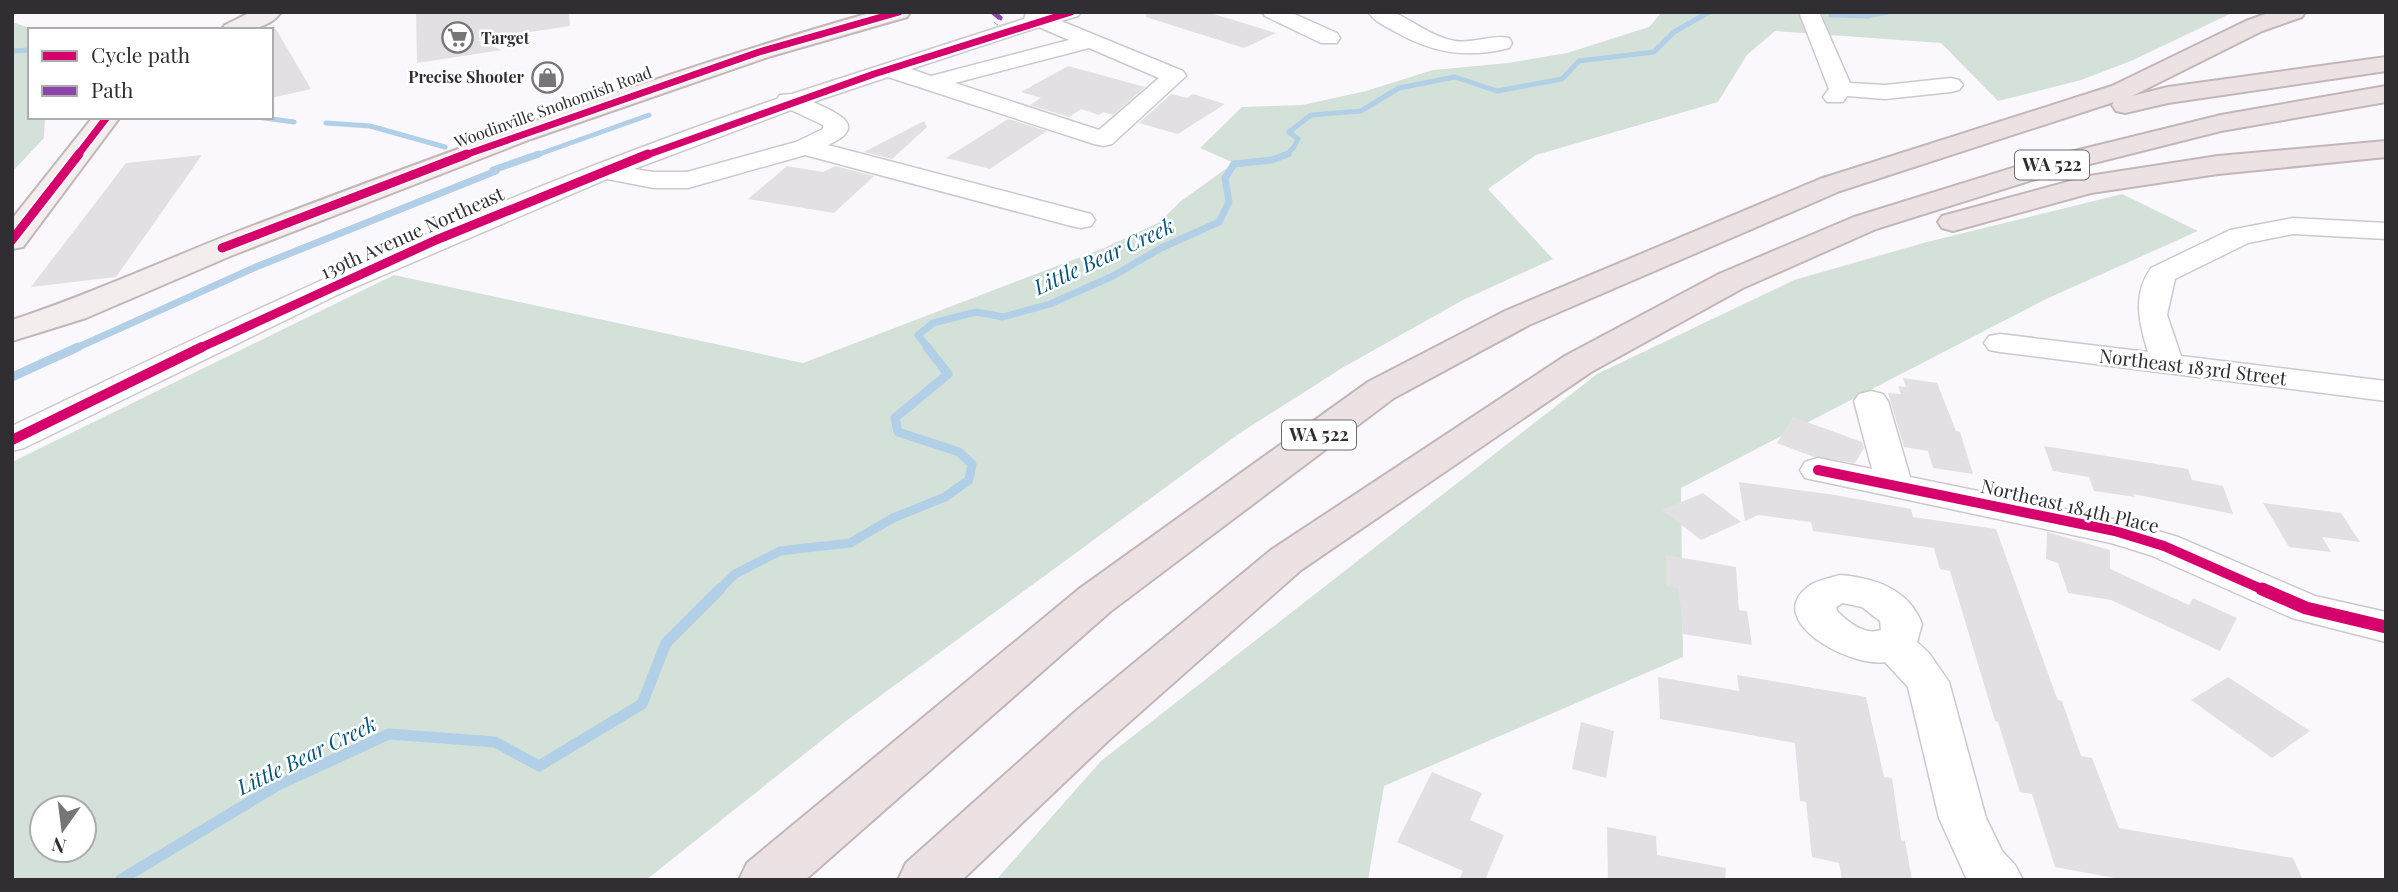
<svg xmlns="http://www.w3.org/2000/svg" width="2398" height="892" font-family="'Playfair Display',serif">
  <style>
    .green { fill: #d3e1d8; fill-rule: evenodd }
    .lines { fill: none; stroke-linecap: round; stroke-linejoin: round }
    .stream-far3 { stroke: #b1d0e7; stroke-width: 5 }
    .stream-far2 { stroke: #b1d0e7; stroke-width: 7 }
    .stream-far1 { stroke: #b1d0e7; stroke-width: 9 }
    .stream { stroke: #b1d0e7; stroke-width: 11 }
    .building { fill: #e3e0e4 }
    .minor-casing { stroke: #cbc9cd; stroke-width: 3 }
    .major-casing { stroke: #c2b6b9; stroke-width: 4 }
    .highway-casing { stroke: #c2b6b9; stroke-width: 4 }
    .minor { fill: #fefeff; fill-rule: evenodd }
    .major { fill: #f4edee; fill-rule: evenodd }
    .highway { fill: #ede2e3; fill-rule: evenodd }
    .quiet { stroke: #8e44ad; stroke-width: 5; stroke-dasharray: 11 5; stroke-linecap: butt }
    .cycleway-far3-casing { stroke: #fff; stroke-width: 10 }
    .cycleway-far2-casing { stroke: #fff; stroke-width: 12 }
    .cycleway-far1-casing { stroke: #fff; stroke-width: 15 }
    .cycleway-casing { stroke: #fff; stroke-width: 18 }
    .cycleway-far3 { stroke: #d6006c; stroke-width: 7 }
    .cycleway-far2 { stroke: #d6006c; stroke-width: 9 }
    .cycleway-far1 { stroke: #d6006c; stroke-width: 10 }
    .cycleway { stroke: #d6006c; stroke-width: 13 }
    .labels { text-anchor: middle; stroke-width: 5; stroke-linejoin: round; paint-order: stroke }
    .far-poi-label { font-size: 16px; font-weight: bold; fill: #302e32; stroke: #fff; text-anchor: start }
    .far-street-label { font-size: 16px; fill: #302e32; stroke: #fff }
    .shield { fill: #fff; stroke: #6e6d70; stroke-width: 2 }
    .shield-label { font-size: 18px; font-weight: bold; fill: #302e32 }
    .street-label { font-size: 19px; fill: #302e32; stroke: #fff }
    .water-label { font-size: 21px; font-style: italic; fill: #00537a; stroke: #fff }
  </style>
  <rect width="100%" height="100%" fill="#faf8fd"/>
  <g class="green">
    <path d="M1662,12H2234L2131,61L2081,80L1998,101L1941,43L1775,31L1747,55L1718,102L1536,155L1488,189L1553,259L1463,300L1342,368L1240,433L846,721L646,880H12V462L394,275L803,363L1104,248L1158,223L1181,201L1234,163L1200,148L1242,107L1302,105L1366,91L1433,70L1508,63L1567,53L1649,27ZM42,808H84V850H42Z"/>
    <path d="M12,22L36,30H30V117H45L44,138L12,172Z"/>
    <path d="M2122,194L2198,231L2044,300L1681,488L1683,657L1384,786L1368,880H996L1101,761L1597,374L1794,280L1927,242Z"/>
  </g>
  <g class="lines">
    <g class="stream-far3">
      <path d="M1831,15L1868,16L1887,12"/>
      <path d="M12,51L30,50"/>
      <path d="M257,117L294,122"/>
      <path d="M326,123L370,126L445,147"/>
      <path d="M534,156L649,115"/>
      <path d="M1285,156L1294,147L1298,139L1289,132L1311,115L1361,111L1399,88L1455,77L1497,91L1562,79L1579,61L1654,52L1674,32L1709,12"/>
    </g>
    <g class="stream-far2">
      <path d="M493,170L539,154"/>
      <path d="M74,349L256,267L496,171"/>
      <path d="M929,349L918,335L933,323L976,312L1003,317L1050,304L1113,276L1161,248L1219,222L1229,202L1225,178L1234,164L1272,160L1288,154"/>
    </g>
    <g class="stream-far1">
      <path d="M12,377L78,347"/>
      <path d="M718,591L735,574L780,551L850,543L893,518L945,497L969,480L972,464L959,452L898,432L895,418L948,374L927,347"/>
    </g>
    <path class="stream" d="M120,880L278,785L389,734L495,742L539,766L642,704L666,643L720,589"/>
  </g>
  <g class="building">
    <path d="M416,12H569L570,26L477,40L502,50L417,63Z"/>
    <path d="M1147,12H1207L1276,33L1244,48L1146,17Z"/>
    <path d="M273,24L311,89L271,98Z"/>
    <path d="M1068,66L1145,87L1113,115L1104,112L1099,115L1081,109L1069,117L1030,105L1041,98L1021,92Z"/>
    <path d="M1171,94L1187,98L1193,94L1225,104L1178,134L1139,123Z"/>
    <path d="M1008,119L1047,131L990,169L946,158Z"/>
    <path d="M924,121L927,127L892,159L864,152Z"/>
    <path d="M202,155L116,277L31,287L126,163Z"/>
    <path d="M787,166L823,172L835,166L874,176L834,213L748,199Z"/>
    <path d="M1903,378L1937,383L1956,431L1960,432L1973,474L1933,468L1928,451L1904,447L1888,393L1901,394L1898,386L1906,387Z"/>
    <path d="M1793,417L1862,442L1864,448L1855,463L1814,457L1777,443Z"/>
    <path d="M2044,446L2188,469L2192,480L2223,486L2233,514L2133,494L2135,497L2094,491L2089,477L2053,471Z"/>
    <path d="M1739,482L1835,495L1911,509L1913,517L1996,529L2055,693L2058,700L2062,701L2081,756L2092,758L2119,828L2293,858L2303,880H2125L2055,867L2032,794L2020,792L1998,722L1995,721L1950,571L1940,569L1934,548L1813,531L1811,522L1758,515L1745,521Z"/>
    <path d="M1703,493L1741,522L1701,540L1662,510Z"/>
    <path d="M2263,503L2341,513L2360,542L2322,537L2331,552L2289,547Z"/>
    <path d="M2047,532L2110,550V569L2189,605L2193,598L2237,618L2220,651L2111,600L2068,593L2058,563L2046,559Z"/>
    <path d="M1666,555L1736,567L1739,610L1747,611L1752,645L1683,634L1679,589L1666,586Z"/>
    <path d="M1737,675L1866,697L1884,777L1892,778L1901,840L1905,841L1912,880H1842L1839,863L1812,857L1806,802L1800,801L1795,743L1660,719L1658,677L1739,691Z"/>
    <path d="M2228,677L2310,731L2272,758L2191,700Z"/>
    <path d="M1581,722L1614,731L1606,778L1572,769Z"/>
    <path d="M1432,772L1482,793L1470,820L1504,835L1485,880H1459L1463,871L1397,842Z"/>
    <path d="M1607,827L1656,836L1657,855L1726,868L1725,880H1608Z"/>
  </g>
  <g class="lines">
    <defs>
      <g id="minor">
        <path d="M1081,12L1078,16L1061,21L1183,71L1186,76L1112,144L1103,146L1094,144L888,77L813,102C837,113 870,126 828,145L1091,214L1095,220L1091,226L1081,228L1071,226L805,155L688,188H654L607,179L339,294L24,448L12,451V426C262,305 514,187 777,99L780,95L792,94L1024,19L1026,13ZM1039,27L1069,40L931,76L911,69ZM1089,48L1159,78L1099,130L955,83ZM791,110L823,125V129L796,142L687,172H654L634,169Z"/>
        <path d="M1262,12H1290L1337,33L1340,38L1337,43H1321L1265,16Z"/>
        <path d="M1368,12C1376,12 1387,10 1395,13C1415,22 1432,37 1455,41C1473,44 1492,34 1509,38L1512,43L1509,48C1467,59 1432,53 1394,31C1385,26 1374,21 1368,12Z"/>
        <path d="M1799,12H1819L1850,83L1885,85L1951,78L1959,80L1963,85L1959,90L1951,92L1885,99L1847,96L1843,102H1827L1823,97L1829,89Z"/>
        <path d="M2293,218L2386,223V239L2293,234L2248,243L2175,279L2167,315L2181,356L2386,381V401L2000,352L1989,350L1984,343L1989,336L2000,334L2148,352C2139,323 2132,295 2151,268L2230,230Z"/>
        <path d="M1871,391L1883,394L1888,401L1910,477L2128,522L2178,537L2315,596L2386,612V642L2292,618L2150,555L2111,543L1805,478L1800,470L1805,462L1818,458L1872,469L1854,401L1859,394Z"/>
        <path d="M1840,575C1875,578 1909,589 1922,624L1917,642L1929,653L1949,682L1986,818L2002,851L2015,865L2023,880H1967L1939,818L1908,687L1885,662C1852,668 1761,621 1809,586C1817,580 1830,578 1840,575ZM1843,603L1862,607L1880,621L1881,630C1865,636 1848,622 1837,611L1836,607Z"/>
      </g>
      <g id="major">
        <path d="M251,12H281C268,31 242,30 221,30L225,25Z"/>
        <path d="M873,12H910L907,17L768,57L531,139L233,255L86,318L12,341V320C98,292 179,253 263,222C465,145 666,71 873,12Z"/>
        <path d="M93,117H120L23,247L12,249V219Z"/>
      </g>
      <g id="highway">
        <path d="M2271,12H2305L2302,17L2262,31L2132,96L2168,87L2386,57V71L2168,103L2125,113L2116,111L2112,105L2114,102L1840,191L1529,325L1394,398L1111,611L805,880H739L747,863L1079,589L1368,382L1505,311L1820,179L2112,86L2246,21Z"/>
        <path d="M2386,86V102L2221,131L2058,172L1876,229L1743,288L1591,372L1301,570L1110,739L962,880H898L906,863L1076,711L1271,550L1565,356L1719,274L1854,217L2038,160L2221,115Z"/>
        <path d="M2386,141V157L2218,174L2091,193L1953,231L1942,228L1938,222L1942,216L2089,176L2218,156Z"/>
      </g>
    </defs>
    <use href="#minor" class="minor-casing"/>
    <use href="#major" class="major-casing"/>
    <use href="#highway" class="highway-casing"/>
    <use href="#minor" class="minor"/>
    <use href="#major" class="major"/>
    <use href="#highway" class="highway"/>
    <path class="quiet" d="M993,12L1000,18L996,24"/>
    <defs>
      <g id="cycleway-far3">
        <path d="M77,156L107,117"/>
        <path d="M462,156L759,52L899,12"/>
        <path d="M644,156L874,74L1071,12"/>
      </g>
      <g id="cycleway-far2">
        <path d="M12,240L79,154"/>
        <path d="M222,248L467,154"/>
        <path d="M198,349L436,240L648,154"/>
      </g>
      <g id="cycleway-far1">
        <path d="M12,440L202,347"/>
        <path d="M1818,470L2115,531L2164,546L2266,591"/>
      </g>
      <path id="cycleway" d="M2262,589L2306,608L2386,627"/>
    </defs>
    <use href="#cycleway-far3" class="cycleway-far3-casing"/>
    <use href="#cycleway-far2" class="cycleway-far2-casing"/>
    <use href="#cycleway-far1" class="cycleway-far1-casing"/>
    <use href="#cycleway" class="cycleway-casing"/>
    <use href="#cycleway-far3" class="cycleway-far3"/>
    <use href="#cycleway-far2" class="cycleway-far2"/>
    <use href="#cycleway-far1" class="cycleway-far1"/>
    <use href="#cycleway" class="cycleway"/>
  </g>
  <defs>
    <symbol id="supermarket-ring" viewBox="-11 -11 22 22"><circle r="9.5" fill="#fff" stroke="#777579" stroke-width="1.5"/><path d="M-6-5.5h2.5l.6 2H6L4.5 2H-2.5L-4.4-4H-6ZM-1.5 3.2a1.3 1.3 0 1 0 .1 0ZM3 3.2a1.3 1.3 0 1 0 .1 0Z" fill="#777579"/></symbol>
    <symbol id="shop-ring" viewBox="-11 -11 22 22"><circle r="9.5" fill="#fff" stroke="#777579" stroke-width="1.5"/><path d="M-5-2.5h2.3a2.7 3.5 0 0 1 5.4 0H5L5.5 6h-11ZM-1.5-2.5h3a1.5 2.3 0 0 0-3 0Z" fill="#777579"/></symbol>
  </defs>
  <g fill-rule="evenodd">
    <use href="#supermarket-ring" x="440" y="20" width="35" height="35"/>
    <use href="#shop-ring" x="530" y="60" width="35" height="35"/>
  </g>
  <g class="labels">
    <g class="far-poi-label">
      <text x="481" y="44">Target</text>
      <text x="524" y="83" text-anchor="end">Precise Shooter</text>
    </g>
    <g class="far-street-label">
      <text transform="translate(553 107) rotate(-20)" y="6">Woodinville Snohomish Road</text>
    </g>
    <g class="shield">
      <rect x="2015" y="150.5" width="74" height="29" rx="5"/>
      <rect x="1282" y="420.5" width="74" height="29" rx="5"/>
    </g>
    <g class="shield-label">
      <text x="2052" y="171">WA 522</text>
      <text x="1319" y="441">WA 522</text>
    </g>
    <g class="street-label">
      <text transform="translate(412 233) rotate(-24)" y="7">139th Avenue Northeast</text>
      <text transform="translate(2193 367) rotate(7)" y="7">Northeast 183rd Street</text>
      <text transform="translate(2070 506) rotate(13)" y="7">Northeast 184th Place</text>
    </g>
    <g class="water-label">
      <text transform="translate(1104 257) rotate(-25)" y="7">Little Bear Creek</text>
      <text transform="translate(307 756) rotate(-26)" y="7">Little Bear Creek</text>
    </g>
  </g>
  <rect width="2398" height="892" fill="none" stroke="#302e32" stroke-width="28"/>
  <rect x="28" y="28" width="245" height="91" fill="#ffffff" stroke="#acabad" stroke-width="2"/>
  <rect x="42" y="51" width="35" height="10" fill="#d6006c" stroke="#acabad" stroke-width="2"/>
  <text x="91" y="63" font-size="21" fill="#302e32">Cycle path</text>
  <rect x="42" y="86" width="35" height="10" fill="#8e44ad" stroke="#acabad" stroke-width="2"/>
  <text x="91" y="98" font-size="21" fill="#302e32">Path</text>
  <g transform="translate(63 829) rotate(194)"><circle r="33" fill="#ffffff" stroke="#acabad" stroke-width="2"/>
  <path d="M0-5L12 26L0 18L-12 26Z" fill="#777579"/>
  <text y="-10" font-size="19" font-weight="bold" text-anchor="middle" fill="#302e32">N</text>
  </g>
</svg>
